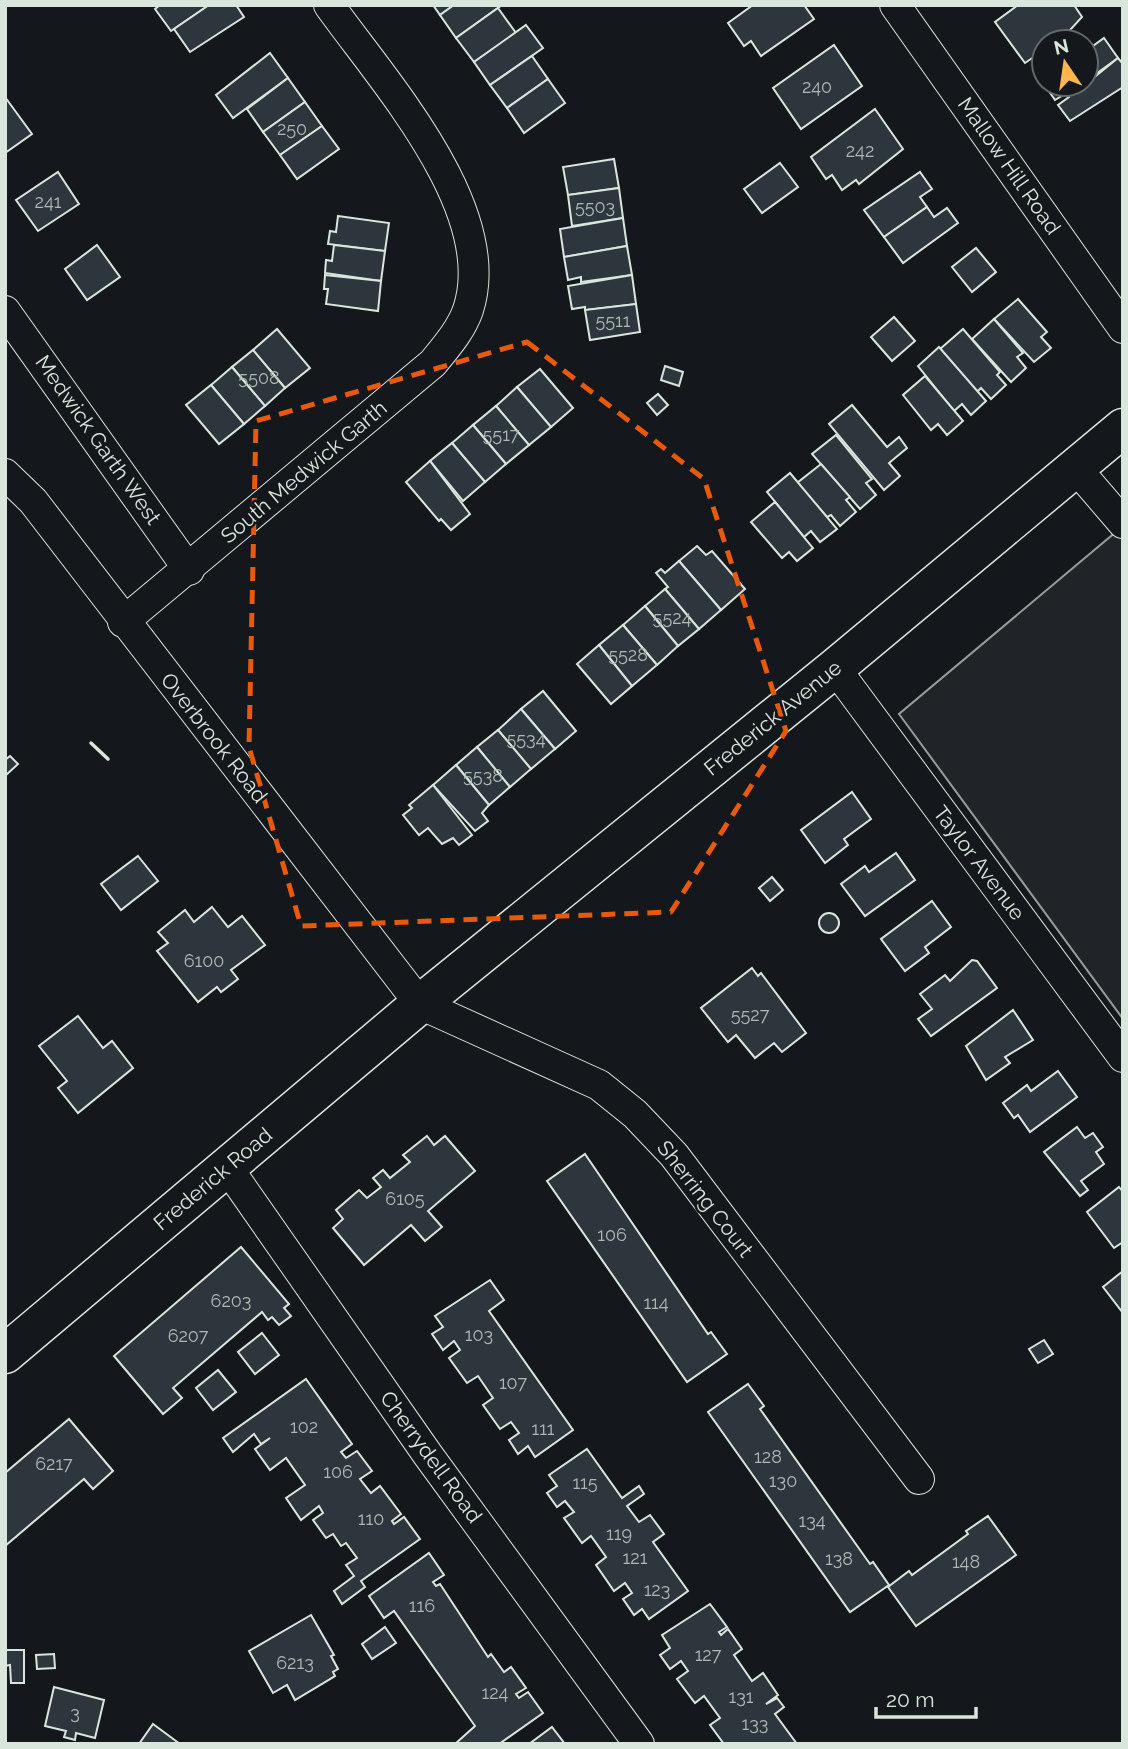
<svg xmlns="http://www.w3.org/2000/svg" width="1128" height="1749" font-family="Raleway,sans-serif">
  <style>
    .green { fill: #202428; stroke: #939e99; stroke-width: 2 }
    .building { fill: #2c363c; stroke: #d8e6dc; stroke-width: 2 }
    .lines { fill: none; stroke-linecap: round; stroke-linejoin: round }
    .minor-casing { stroke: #d8e6dc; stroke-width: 32 }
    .primary-casing { stroke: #d8e6dc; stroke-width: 41 }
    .minor { stroke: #14181c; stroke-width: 30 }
    .primary { stroke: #14181c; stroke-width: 38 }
    .wall { stroke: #d8e6dc; stroke-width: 3.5 }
    .marked { fill: none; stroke: #e8590c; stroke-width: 5; stroke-dasharray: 14 9; stroke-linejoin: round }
    .labels { text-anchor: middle; stroke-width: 5; stroke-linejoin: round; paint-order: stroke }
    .number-label { font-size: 18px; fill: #adbab4 }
    .street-label { font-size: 21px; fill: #d8e6dc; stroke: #14181c }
  </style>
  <rect width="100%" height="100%" fill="#14181c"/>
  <path class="green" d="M1123,526V1019L899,714Z"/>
  <g class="building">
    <path d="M160,5H209L171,31L155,9Z"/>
    <path d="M209,5H236L244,17L190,52L174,29Z"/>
    <path d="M433,5H454L440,15Z"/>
    <path d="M454,5H502L456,38L440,15Z"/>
    <path d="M753,5H804L814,19L761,56L751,41L744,46L728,23Z"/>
    <path d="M1018,5H1074L1082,17L1070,30L1073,34L1061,42H1044V50L1025,63L995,22Z"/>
    <path d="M498,8L516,33L474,62L456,38Z"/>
    <path d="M526,25L543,48L490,85L474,62Z"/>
    <path d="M1104,38L1118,58L1086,81V51Z"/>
    <path d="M834,45L862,86L801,129L773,88Z"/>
    <path d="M270,53L288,78L233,118L216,95Z"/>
    <path d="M532,56L548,79L507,108L490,85Z"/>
    <path d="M1118,58L1123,64V87L1070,121L1058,105L1069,97L1067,94L1086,84Z"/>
    <path d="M288,78L305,102L263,132L247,109Z"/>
    <path d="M548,79L565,103L524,133L507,108Z"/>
    <path d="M1044,84H1082L1055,100Z"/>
    <path d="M5,97L32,134L5,153Z"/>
    <path d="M305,102L322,126L280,155L263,132Z"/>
    <path d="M875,109L903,149L859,184L856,180L842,190L832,175L826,179L811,157Z"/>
    <path d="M322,126L339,149L297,179L280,155Z"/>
    <path d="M614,159L619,188L568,195L563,167Z"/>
    <path d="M780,163L798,187L762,213L744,189Z"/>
    <path d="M58,172L79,204L38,231L16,200Z"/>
    <path d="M920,172L932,189L920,197L927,207L884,237L864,210Z"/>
    <path d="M619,188L623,218L572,226L568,195Z"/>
    <path d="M927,207L934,217L947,208L958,223L903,263L884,237Z"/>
    <path d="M338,216L389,223L385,251L328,244L330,231L336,232Z"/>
    <path d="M623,218L627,246L564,257L560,229Z"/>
    <path d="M97,245L120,277L87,300L65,269Z"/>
    <path d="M334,245L385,251L381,281L325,273L326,260L332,261Z"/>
    <path d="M627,246L632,275L581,282V277L568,280L564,257Z"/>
    <path d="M976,248L996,272L972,292L952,267Z"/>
    <path d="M325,275L381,281L378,311L326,304L328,289H324Z"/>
    <path d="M632,275L636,304L585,310V307L572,309L568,286Z"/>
    <path d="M1018,299L1047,332L1041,337L1051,348L1034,362L994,319Z"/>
    <path d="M636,304L640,332L590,340L585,310Z"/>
    <path d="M894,317L915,341L892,361L871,337Z"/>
    <path d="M994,319L1023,353L1017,357L1026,368L1011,382L972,339Z"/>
    <path d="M277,329L310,368L285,388L253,350Z"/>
    <path d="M963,329L1000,372L997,375L1006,385L991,399L981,388L977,392L940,349Z"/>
    <path d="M939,347L986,401L971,415L962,404L954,411L918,366Z"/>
    <path d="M253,350L285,388L265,406L232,367Z"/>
    <path d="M665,366L683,372L679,386L661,380Z"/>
    <path d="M232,367L265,406L244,424L211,385Z"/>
    <path d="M540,369L573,408L551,427L517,387Z"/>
    <path d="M925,376L963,421L947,435L938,424L931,430L903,395Z"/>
    <path d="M211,385L244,424L219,444L186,405Z"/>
    <path d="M517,387L551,427L529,445L496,406Z"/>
    <path d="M658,394L668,405L657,415L647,403Z"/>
    <path d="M852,405L887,447L899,437L907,448L889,463L900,476L884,490L829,424Z"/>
    <path d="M496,406L529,445L506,464L473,425Z"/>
    <path d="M473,425L506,464L485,482L452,443Z"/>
    <path d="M836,435L872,479L866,483L876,495L860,509L812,454Z"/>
    <path d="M452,443L485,482L463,501L430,461Z"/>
    <path d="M430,461L470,514L451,530L441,519L439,521L406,482Z"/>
    <path d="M821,464L850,497L846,500L856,512L840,526L831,515L827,517L797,483Z"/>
    <path d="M790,473L837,529L820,542L811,531L804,537L767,492Z"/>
    <path d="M775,502L813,548L797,561L789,552L782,558L751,522Z"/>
    <path d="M697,546L706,555L712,551L745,589L721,610L679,561Z"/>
    <path d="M679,561L721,610L699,629L665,589L668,587L656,573L661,569L665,573Z"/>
    <path d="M665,589L699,629L678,646L645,606Z"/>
    <path d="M645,606L678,646L657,665L623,625Z"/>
    <path d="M623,625L657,665L632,686L599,645Z"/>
    <path d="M599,645L632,686L611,704L577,664Z"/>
    <path d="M543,691L576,731L555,749L521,709Z"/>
    <path d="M521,709L555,749L531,769L498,730Z"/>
    <path d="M498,730L531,769L510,787L477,747Z"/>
    <path d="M477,747L510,787L489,805L456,765Z"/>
    <path d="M10,756L18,764L5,776V760Z"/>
    <path d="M456,765L489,805L482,813L488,821L475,831L433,785Z"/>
    <path d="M433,785L472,835L459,845L453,838L442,844L428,828L419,835L403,815L412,808L409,805Z"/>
    <path d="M852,792L871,819L844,839L848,845L825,863L801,830Z"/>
    <path d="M896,853L915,880L865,916L841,884L865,866L869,872Z"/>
    <path d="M138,856L158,881L121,910L101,884Z"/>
    <path d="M772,877L783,890L770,901L759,888Z"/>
    <path d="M932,901L951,927L925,947L929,953L905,971L881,939Z"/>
    <path d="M212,907L228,927L242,916L265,945L231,970L238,979L221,992L217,987L198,1002L157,951L168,943L158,932L185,910L194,922Z"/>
    <circle cx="829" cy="923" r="10"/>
    <path d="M972,960L977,961L997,988L931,1036L918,1019L932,1009L920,994L945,975L950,981Z"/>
    <path d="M752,968L758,976L761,973L806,1033L782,1052L774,1043L755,1058L736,1035L728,1042L701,1008Z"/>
    <path d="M1013,1010L1033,1040L1005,1057L1010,1063L986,1080L966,1046Z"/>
    <path d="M78,1016L103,1048L112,1041L133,1068L78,1113L58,1088L67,1081L39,1046Z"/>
    <path d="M1058,1071L1077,1097L1030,1132L1018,1115L1014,1118L1003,1103L1027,1085L1031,1091Z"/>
    <path d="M1077,1127L1085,1138L1093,1133L1103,1147L1096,1152L1104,1164L1081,1181L1088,1190L1080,1196L1044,1152Z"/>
    <path d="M427,1136L434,1145L445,1136L475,1171L428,1211L442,1227L425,1241L411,1225L364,1265L333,1228L343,1219L336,1210L359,1190L367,1198L381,1187L373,1178L383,1170L390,1178L410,1162L403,1155Z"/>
    <path d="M585,1154L708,1334L711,1332L727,1354L687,1382L547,1181Z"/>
    <path d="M1119,1187L1123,1192V1242L1114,1248L1087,1212Z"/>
    <path d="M241,1247L289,1304L284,1308L291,1316L279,1325L272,1317L268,1320L262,1312L173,1388L182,1398L163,1414L114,1356Z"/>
    <path d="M1123,1271V1313L1103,1287Z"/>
    <path d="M490,1280L504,1300L489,1311L573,1430L535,1457L528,1446L518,1454L509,1440L519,1433L511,1422L500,1429L483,1405L493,1398L478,1376L467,1383L449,1358L460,1350L454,1341L443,1350L432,1334L443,1327L435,1316Z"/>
    <path d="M262,1333L279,1355L255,1374L238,1352Z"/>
    <path d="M1044,1340L1053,1354L1038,1363L1029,1349Z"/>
    <path d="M218,1370L236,1392L213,1410L196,1388Z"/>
    <path d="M306,1379L352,1444L341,1452L346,1458L357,1451L372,1471L360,1479L371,1493L380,1486L401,1514L392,1521L394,1524L404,1517L420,1539L361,1581L365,1587L342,1604L334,1591L354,1576L346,1565L357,1558L346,1543L341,1546L333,1534L326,1538L313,1520L323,1513L319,1506L301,1520L286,1498L305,1485L286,1458L270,1470L255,1449L270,1438L261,1444L254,1434L233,1452L223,1438Z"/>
    <path d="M748,1384L764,1406L760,1409L870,1564L873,1562L889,1585L850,1612L708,1412Z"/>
    <path d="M69,1419L113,1471L93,1489L84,1479L5,1546V1473Z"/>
    <path d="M587,1449L622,1498L639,1486L644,1494L627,1506L639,1522L650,1515L664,1534L653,1542L688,1591L649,1619L642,1609L634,1615L623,1599L632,1593L625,1583L614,1591L596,1565L606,1557L591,1536L582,1543L564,1518L574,1512L565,1501L557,1507L547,1493L557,1486L549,1475Z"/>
    <path d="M988,1516L1016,1555L916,1626L888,1587L909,1571L912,1575L968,1534L966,1531Z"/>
    <path d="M429,1553L444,1575L433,1582L436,1586L440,1584L488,1657L491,1654L504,1672L511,1667L526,1688L516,1694L519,1698L528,1692L543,1713L499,1744H455L475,1726L394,1611L384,1618L369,1596Z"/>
    <path d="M710,1604L727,1627L719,1632L721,1635L728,1629L742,1649L734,1655L752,1681L763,1673L778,1695L766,1704L777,1698L784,1707L775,1714L797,1744H724L710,1725L720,1718L704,1696L695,1703L677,1679L688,1671L681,1661L670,1669L660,1655L670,1648L662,1635Z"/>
    <path d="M311,1615L334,1655L331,1656L338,1669L333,1672L335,1676L295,1700L287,1685L273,1693L249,1651Z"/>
    <path d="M385,1627L396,1643L372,1659L362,1644Z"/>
    <path d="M5,1650H24V1683H11L10,1665L5,1666Z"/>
    <path d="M54,1654L55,1668L37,1669L36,1655Z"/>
    <path d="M54,1687L104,1700L95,1738L76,1733L75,1740L64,1737L66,1731L45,1726Z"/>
    <path d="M153,1724L180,1744H139Z"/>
    <path d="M552,1727L565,1744H529Z"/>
  </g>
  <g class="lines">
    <defs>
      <g id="minor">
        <path d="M895,5L1123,328"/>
        <path d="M5,311L189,570"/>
        <path d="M1075,467L1123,523"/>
        <path d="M5,474L33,501L420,1004L599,1085L635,1114L674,1155L919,1479"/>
        <path d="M123,622L433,363C446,347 461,330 468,310C501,210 383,81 329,5"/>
        <path d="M835,668L1123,1057"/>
        <path d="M227,1167L428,1455L639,1744"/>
      </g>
      <path id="primary" d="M5,1354L420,1004L835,668L1123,428"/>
    </defs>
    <use href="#minor" class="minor-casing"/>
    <use href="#primary" class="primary-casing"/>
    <use href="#minor" class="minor"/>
    <use href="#primary" class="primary"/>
    <path class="wall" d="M91,743L108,759"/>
  </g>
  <path class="marked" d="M527,342L704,479L786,731L671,912L301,926L249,747L256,421Z"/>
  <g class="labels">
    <g class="number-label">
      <text x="817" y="93">240</text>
      <text x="292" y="135">250</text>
      <text x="860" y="157">242</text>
      <text x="48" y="208">241</text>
      <text x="595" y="213">5503</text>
      <text x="613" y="327">5511</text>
      <text x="259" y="384">5508</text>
      <text x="501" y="441">5517</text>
      <text x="672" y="624">5524</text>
      <text x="628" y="661">5528</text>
      <text x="526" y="745">5534</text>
      <text x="483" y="782">5538</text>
      <text x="204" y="967">6100</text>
      <text x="750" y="1021">5527</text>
      <text x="405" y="1205">6105</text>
      <text x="612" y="1241">106</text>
      <text x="231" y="1307">6203</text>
      <text x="656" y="1309">114</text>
      <text x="479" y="1341">103</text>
      <text x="188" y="1342">6207</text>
      <text x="513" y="1389">107</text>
      <text x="304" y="1433">102</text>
      <text x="543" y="1435">111</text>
      <text x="768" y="1463">128</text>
      <text x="54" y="1470">6217</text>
      <text x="338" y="1478">106</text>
      <text x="783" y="1487">130</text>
      <text x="585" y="1489">115</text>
      <text x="371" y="1525">110</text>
      <text x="812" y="1527">134</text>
      <text x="619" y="1540">119</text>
      <text x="635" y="1564">121</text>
      <text x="839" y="1565">138</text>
      <text x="966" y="1568">148</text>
      <text x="657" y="1596">123</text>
      <text x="422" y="1612">116</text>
      <text x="708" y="1661">127</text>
      <text x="295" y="1669">6213</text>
      <text x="495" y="1699">124</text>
      <text x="741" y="1703">131</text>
      <text x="75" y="1719">3</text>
      <text x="755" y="1730">133</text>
    </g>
    <g class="street-label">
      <text transform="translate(1009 166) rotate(55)" y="7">Mallow Hill Road</text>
      <text transform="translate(98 440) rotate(55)" y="7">Medwick Garth West</text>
      <text transform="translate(304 472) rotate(-40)" y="7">South Medwick Garth</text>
      <text transform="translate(773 718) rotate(-39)" y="7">Frederick Avenue</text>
      <text transform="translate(214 738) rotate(52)" y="7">Overbrook Road</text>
      <text transform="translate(979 863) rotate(53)" y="7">Taylor Avenue</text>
      <text transform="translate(213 1179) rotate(-40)" y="7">Frederick Road</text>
      <text transform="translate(705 1199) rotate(52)" y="7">Sherring Court</text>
      <text transform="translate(431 1457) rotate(54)" y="7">Cherrydell Road</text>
    </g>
  </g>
  <rect width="1128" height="1749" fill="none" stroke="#d8e6dc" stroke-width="14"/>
  <g transform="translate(1065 63) rotate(347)"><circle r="33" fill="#14181c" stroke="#626a69" stroke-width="2"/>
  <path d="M0-5L12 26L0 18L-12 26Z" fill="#ffb74d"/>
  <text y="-10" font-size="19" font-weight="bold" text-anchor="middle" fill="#d8e6dc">N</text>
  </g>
  <path d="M876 1707v10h100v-10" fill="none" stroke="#d8e6dc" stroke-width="3.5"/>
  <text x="886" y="1707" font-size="21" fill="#d8e6dc" stroke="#14181c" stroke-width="5" paint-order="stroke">20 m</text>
</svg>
